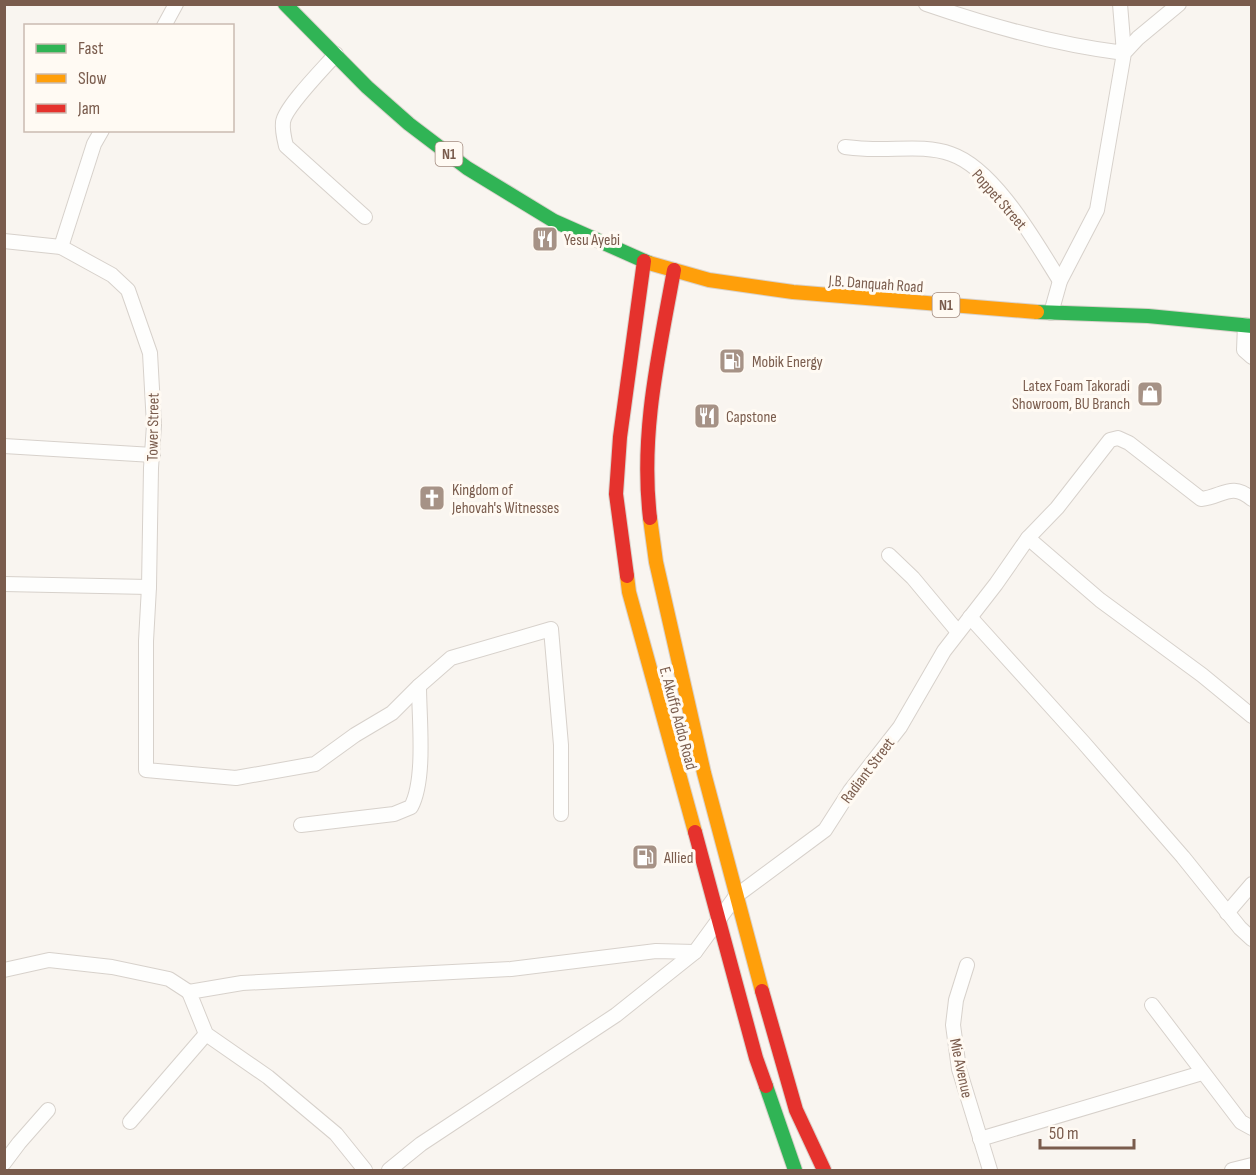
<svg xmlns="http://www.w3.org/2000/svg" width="1256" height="1175" font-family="'Sofia Sans Condensed',sans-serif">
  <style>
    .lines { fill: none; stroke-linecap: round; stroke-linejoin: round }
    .street-casing { stroke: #d7d1cb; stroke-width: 16 }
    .fast-casing { stroke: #d9d2cb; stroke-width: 16 }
    .slow-casing { stroke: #d9d2cb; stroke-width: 16 }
    .jam-casing { stroke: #d9d2cb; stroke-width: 16 }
    .street { stroke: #fefefd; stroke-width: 14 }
    .fast { stroke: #30b455; stroke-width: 14 }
    .slow { stroke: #ff9f0a; stroke-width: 14 }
    .jam { stroke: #e5322d; stroke-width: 14 }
    .labels { text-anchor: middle; stroke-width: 6; stroke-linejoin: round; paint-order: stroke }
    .shield { fill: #fffaf3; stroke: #a28b7f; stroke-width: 1.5 }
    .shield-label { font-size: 15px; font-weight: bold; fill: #7a5c4d }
    .street-label { font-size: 16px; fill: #7a5c4d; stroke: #fffaf3 }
    .poi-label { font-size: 16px; fill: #7a5c4d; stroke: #fffaf3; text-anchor: start }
  </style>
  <rect width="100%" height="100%" fill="#f9f5f0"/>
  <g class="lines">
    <defs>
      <g id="street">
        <path d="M926,4C990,26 1056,45 1124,53L1120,4"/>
        <path d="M164,26L176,4"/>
        <path d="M336,54C324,68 285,107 283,122C282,130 284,138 286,146L365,217"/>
        <path d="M845,147C854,148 864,149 873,149C898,150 926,145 951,154C995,169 1036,243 1060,281"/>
        <path d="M4,241L61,247L112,275L128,290L150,353L154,425L151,468L149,587L146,641V770L236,778L315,764L355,735L392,713L419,686L451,658L551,629L561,745V814"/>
        <path d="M61,247L94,144L102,130"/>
        <path d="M1051,313L1060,281L1097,210L1124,53L1138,38L1179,4"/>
        <path d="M1245,325L1244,350L1252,357"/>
        <path d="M4,446L153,455"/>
        <path d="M1028,538L1057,508L1110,440L1118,438L1129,443L1201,499C1224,496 1231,482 1252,499"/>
        <path d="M889,555L913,578L958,632"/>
        <path d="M4,584L149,587"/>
        <path d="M970,617L1083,742L1183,857L1240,928L1252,939"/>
        <path d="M301,825L394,814L411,807C426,779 419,718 419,686"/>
        <path d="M1227,913L1252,884"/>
        <path d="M967,965L956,1000L953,1025L959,1069L990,1170"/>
        <path d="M4,970L49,960L112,967L169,979L189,992"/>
        <path d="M1152,1005L1241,1122L1252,1128"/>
        <path d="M130,1122L206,1034"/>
        <path d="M980,1139L1202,1073"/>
        <path d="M4,1163L19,1143L48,1110"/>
        <path d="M365,1170L336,1134L268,1077L206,1034L189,992L242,983L511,969L656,951L695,952"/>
        <path d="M389,1170L421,1144L616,1015L695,952L736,896L825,830L850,791L900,727L944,651L996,584L1028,538L1100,600L1202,675L1252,716"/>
        <path d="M1232,1170L1252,1165"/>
      </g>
      <g id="fast">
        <path d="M285,4L367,87L409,124L467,168L554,221L649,263"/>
        <path d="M1037,312L1148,316L1252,326"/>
        <path d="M766,1086L795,1170"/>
      </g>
      <g id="slow">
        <path d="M649,263L709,280L793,292L1037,312"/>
        <path d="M650,518L656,562L704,773L762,991"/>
        <path d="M627,576L629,592L695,832"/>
      </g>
      <g id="jam">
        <path d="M650,518C640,433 659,353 674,270"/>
        <path d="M627,576L616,494L620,437L644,261"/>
        <path d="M695,832L756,1058L766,1086"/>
        <path d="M762,991L796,1110L824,1170"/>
      </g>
    </defs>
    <use href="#street" class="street-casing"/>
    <use href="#fast" class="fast-casing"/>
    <use href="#slow" class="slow-casing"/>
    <use href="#jam" class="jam-casing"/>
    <use href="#street" class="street"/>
    <use href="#fast" class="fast"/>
    <use href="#slow" class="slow"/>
    <use href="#jam" class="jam"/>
  </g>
  <defs>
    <symbol id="restaurant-square" viewBox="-11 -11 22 22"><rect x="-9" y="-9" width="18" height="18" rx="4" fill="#a69286" stroke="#fffaf3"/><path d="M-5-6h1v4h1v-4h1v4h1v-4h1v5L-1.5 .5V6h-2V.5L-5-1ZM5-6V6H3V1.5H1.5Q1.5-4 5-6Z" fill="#fff"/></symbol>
    <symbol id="fuel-square" viewBox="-11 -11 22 22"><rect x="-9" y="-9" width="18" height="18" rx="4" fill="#a69286" stroke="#fffaf3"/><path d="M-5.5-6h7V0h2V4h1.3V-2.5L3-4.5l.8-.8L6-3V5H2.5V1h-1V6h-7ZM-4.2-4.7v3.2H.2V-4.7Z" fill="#fff"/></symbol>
    <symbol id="shop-square" viewBox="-11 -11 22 22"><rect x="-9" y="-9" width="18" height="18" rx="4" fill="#a69286" stroke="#fffaf3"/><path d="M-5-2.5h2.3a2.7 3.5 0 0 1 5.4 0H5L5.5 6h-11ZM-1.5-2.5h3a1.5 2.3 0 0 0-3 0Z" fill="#fff"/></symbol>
    <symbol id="church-square" viewBox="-11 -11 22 22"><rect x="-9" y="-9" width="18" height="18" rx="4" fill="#a69286" stroke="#fffaf3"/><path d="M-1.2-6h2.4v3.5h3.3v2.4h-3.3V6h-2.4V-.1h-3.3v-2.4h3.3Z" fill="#fff"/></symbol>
  </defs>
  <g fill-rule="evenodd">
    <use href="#restaurant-square" x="530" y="224" width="30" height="30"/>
    <use href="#fuel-square" x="717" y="346" width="30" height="30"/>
    <use href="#shop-square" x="1135" y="379" width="30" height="30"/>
    <use href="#restaurant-square" x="692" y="401" width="30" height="30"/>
    <use href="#church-square" x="417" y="483" width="30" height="30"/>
    <use href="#fuel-square" x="630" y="842" width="30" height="30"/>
  </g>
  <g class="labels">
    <g class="shield">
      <rect x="435.5" y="142" width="27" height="24" rx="4.5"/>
      <rect x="932.5" y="293" width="27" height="24" rx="4.5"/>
    </g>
    <g class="shield-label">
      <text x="449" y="159">N1</text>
      <text x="946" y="310">N1</text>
    </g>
    <g class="street-label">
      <text transform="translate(1000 199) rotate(49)" y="6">Poppet Street</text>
      <text transform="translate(876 283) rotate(4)" y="6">J.B. Danquah Road</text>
      <text transform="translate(152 427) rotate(-89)" y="6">Tower Street</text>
      <text transform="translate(679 718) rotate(75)" y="6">E. Akuffo Addo Road</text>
      <text transform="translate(867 770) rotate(-53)" y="6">Radiant Street</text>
      <text transform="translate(962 1068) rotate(78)" y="6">Mie Avenue</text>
    </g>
    <g class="poi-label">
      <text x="564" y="245">Yesu Ayebi</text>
      <text x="752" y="367">Mobik Energy</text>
      <text x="1130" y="391" text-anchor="end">Latex Foam Takoradi<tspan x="1130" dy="18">Showroom, BU Branch</tspan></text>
      <text x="726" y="422">Capstone</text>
      <text x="452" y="495">Kingdom of<tspan x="452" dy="18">Jehovah's Witnesses</tspan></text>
      <text x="664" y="863">Allied</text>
    </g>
  </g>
  <rect width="1256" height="1175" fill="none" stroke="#7a5c4d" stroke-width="12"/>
  <rect x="24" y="24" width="210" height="108" fill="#fffaf3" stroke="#cabbb1" stroke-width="1.5"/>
  <rect x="36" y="44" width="30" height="9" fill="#30b455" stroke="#cabbb1" stroke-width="1.5"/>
  <text x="78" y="54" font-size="18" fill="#7a5c4d">Fast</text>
  <rect x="36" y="74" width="30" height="9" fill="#ff9f0a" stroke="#cabbb1" stroke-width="1.5"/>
  <text x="78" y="84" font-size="18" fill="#7a5c4d">Slow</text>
  <rect x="36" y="104" width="30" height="9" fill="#e5322d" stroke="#cabbb1" stroke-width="1.5"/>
  <text x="78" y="114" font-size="18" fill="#7a5c4d">Jam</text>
  <path d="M1040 1139v9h94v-9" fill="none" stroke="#7a5c4d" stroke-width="3"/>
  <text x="1049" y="1139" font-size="18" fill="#7a5c4d" stroke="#fffaf3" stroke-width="4.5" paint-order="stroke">50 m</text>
</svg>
